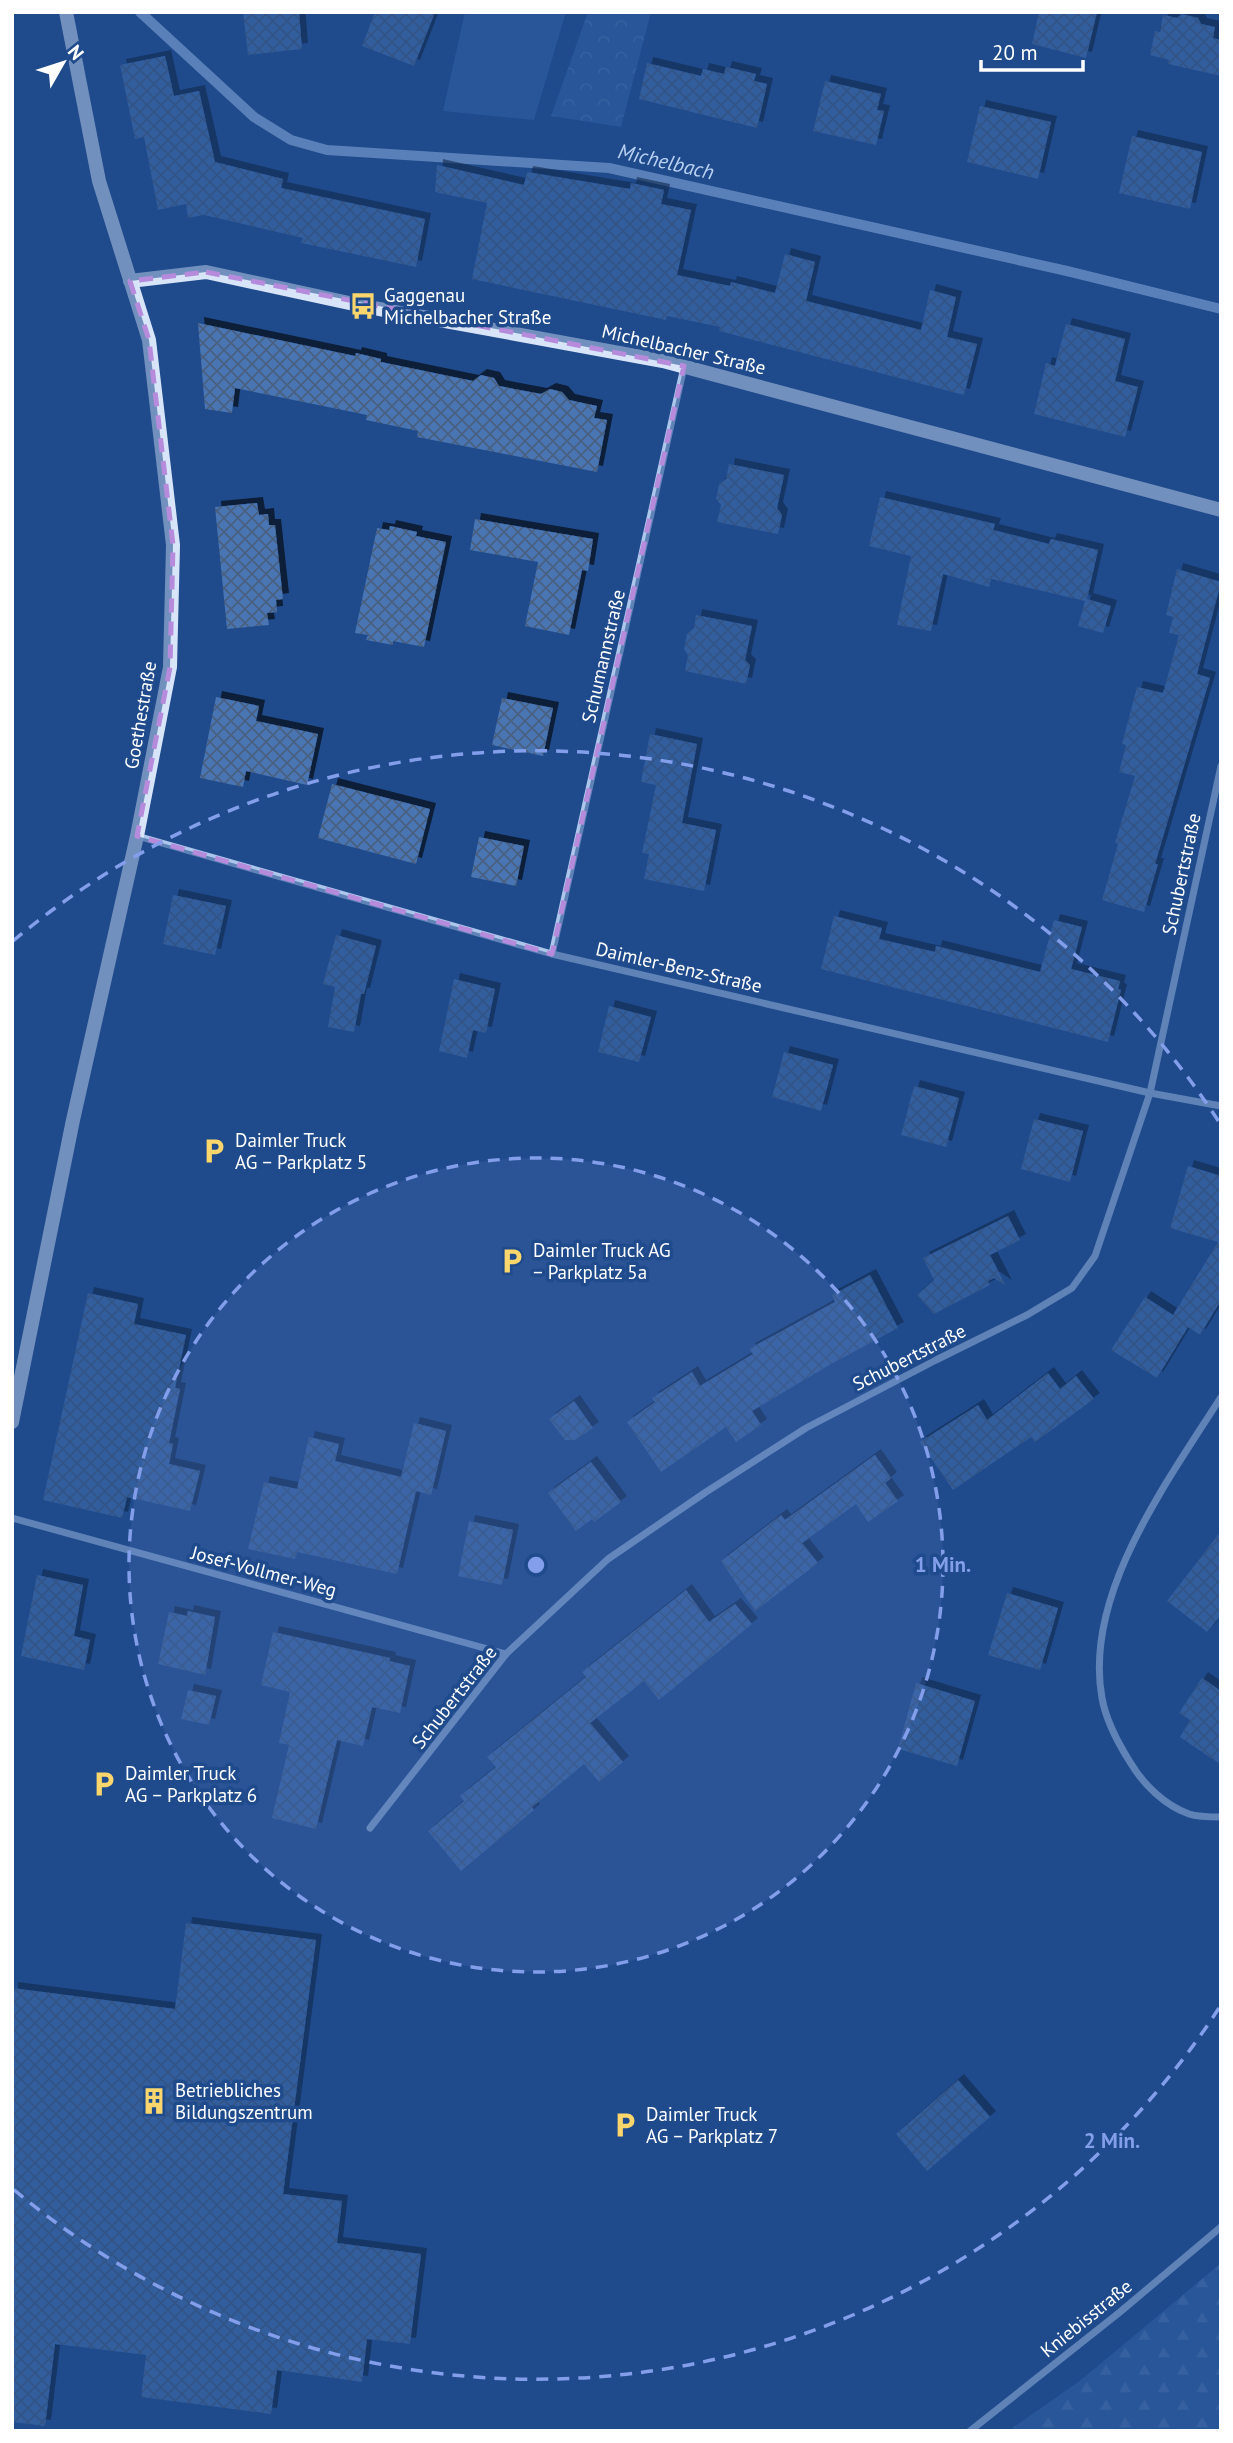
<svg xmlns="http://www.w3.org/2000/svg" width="1233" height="2443" font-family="'PT Sans',sans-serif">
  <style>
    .grass { fill: #3364a9 }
    .forest { fill: url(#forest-firs) }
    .park { fill: url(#park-crowns) }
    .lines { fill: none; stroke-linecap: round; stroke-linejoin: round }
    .stream { stroke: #a0c1ed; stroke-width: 10 }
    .building { fill: url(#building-cross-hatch); filter: url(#shadow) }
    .street { stroke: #adc7ec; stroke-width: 7 }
    .secondary { stroke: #d8e5f9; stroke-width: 14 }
    .marked { fill: none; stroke: #b68bdc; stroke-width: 5; stroke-dasharray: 14 9; stroke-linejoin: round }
    .ring { fill: none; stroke: #839eea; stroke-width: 3.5; stroke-dasharray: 12 9 }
    .labels { text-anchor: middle; stroke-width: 7; stroke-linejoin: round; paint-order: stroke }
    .poi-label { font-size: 19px; fill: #fff; stroke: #1f4b8c; text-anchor: start }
    .street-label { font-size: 19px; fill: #fff; stroke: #1f4b8c }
    .water-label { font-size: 21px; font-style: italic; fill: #b8d1f3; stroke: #1f4b8c }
    .centre { fill: #839eea; stroke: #1f4b8c; stroke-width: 3.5 }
    .ring-label { font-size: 21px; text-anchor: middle; font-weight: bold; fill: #839eea; stroke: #1f4b8c; stroke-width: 7; stroke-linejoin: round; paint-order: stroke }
  </style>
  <defs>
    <pattern id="forest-firs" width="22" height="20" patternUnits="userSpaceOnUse" patternTransform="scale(1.75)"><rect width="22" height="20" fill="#3364a9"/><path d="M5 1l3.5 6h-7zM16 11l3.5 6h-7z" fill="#527bb6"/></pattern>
    <pattern id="park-crowns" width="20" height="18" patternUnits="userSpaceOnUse" patternTransform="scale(1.75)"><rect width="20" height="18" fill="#3364a9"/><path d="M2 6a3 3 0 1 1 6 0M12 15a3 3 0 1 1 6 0" fill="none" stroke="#527bb6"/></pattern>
    <pattern id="building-cross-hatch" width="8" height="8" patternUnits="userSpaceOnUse" patternTransform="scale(1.75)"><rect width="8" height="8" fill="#4874b3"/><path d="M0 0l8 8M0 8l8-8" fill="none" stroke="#4a6080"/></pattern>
    <filter id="shadow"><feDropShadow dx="6" dy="-6" stdDeviation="0" flood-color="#0009"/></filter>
  </defs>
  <rect width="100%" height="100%" fill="#1f4b8c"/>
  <path class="grass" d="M465,12H566L534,120L443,111Z"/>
  <path class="forest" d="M1221,2263V2431H1008L1081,2380Z"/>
  <path class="park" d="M588,12H651L621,127L551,116Z"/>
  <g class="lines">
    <path class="stream" d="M140,12L254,117L291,140L327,150L609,168L1067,271L1221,309"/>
  </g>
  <g class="building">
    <path d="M243,12H299L302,49L248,55Z"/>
    <path d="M375,12H435L414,66L362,46Z"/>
    <path d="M1039,12H1097L1086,58L1032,44Z"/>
    <path d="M1182,14L1198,18L1201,24L1215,27L1213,38L1221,40V76L1168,64L1169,60L1150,55L1155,31L1160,32L1163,15L1177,18Z"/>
    <path d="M165,56L174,96L199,91L215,162L283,179L281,188L425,219L416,267L301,243L303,238L204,215L188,218L186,204L158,210L144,137L135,139L120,65Z"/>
    <path d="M647,63L701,76L703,69L724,74L726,67L756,74L754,81L767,84L757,128L639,99Z"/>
    <path d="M825,81L881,94L877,110L884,111L876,145L813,131Z"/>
    <path d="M980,106L1051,122L1038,179L967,162Z"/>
    <path d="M1132,136L1202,152L1190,209L1119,193Z"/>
    <path d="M437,165L524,185L527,172L630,189L631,183L664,190L661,204L691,210L677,275L730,286L731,282L775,293L785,254L815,262L806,301L921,330L930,290L956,297L947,337L977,344L964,395L719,331L720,327L667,316L666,320L472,279L487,203L435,192Z"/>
    <path d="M198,323L355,356L356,353L381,359V362L473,381L481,375L494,378L499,386L541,394L550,389L562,392L569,400L597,406L594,418L607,420L597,472L417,437L418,431L366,420L367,415L235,388L232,413L205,409Z"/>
    <path d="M1066,324L1125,339L1115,381L1138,387L1125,437L1034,414L1046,363L1055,366Z"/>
    <path d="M729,464L784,475L777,508L782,515L778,534L717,522L721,505L716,499L719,484L726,479Z"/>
    <path d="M880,497L995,524L993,530L1049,544L1051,539L1098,550L1087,599L1111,606L1103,633L1078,626L1085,601L991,579L989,587L943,574L931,631L897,625L911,556L869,546Z"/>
    <path d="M257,503L259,515L268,514L269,525H275L283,599L276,600L277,612L267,613L269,625L227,629L215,507Z"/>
    <path d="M475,519L593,539L588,571L582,570L569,635L525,626L538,562L470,550Z"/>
    <path d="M390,526L417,532L416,536L446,542L424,647L393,641V645L366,640L368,635L355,633L377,528L389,530Z"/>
    <path d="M1177,569L1221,582L1197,674L1210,678L1155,864H1158L1144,912L1102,900L1118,844L1115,843L1135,776L1119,772L1126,745L1122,744L1137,687L1163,693L1179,635L1169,633L1173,617L1166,615Z"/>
    <path d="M696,615L752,626L745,660L750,665L746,684L685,671L688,655L684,649L687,634L694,628Z"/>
    <path d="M216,697L259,706L256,721L318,734L307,785L246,771L243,787L200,778Z"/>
    <path d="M502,698L553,708L543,756L492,745Z"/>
    <path d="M650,734L697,744L682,823L716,830L704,891L644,879L649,854L642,853L656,785L641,782Z"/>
    <path d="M332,784L430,809L416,864L318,838Z"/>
    <path d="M479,837L524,846L516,886L471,877Z"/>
    <path d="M173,895L226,906L215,955L163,944Z"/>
    <path d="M834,916L882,928L879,939L935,952L936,946L1040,972L1054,920L1082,927L1071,969L1120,981L1118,989L1121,990L1108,1042L821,969Z"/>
    <path d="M336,935L376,946L364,994H361L354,1032L328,1027L335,987L323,984Z"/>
    <path d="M454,979L495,989L486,1033L473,1030L467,1058L439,1051Z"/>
    <path d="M609,1006L651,1017L639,1062L598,1052Z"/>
    <path d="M784,1052L833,1065L821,1111L772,1097Z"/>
    <path d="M914,1086L959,1098L946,1147L901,1135Z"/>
    <path d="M1034,1119L1083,1131L1070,1182L1021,1169Z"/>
    <path d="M1188,1166L1221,1176V1300L1200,1335L1188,1327L1157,1378L1111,1350L1145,1297L1173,1315L1218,1242L1170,1228Z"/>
    <path d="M1008,1216L1020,1240L990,1255L1006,1286L994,1278L988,1281L990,1285L934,1314L917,1295L934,1280L923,1258Z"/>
    <path d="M870,1275L898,1328L831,1364L752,1411L761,1425L736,1442L726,1427L661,1472L627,1422L655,1402L652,1398L692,1372L700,1386L753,1354L749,1349L835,1302L832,1295Z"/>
    <path d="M88,1293L138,1304L134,1324L186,1335L175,1388L180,1389L169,1443L173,1444L169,1464L200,1471L190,1511L127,1497L122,1518L43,1500Z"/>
    <path d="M1048,1373L1060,1389L1076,1376L1094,1399L1035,1442L1031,1437L953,1490L920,1442L978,1405L987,1420Z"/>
    <path d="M574,1401L593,1428L575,1440H565L549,1419Z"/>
    <path d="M414,1423L446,1431L431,1495L416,1491L397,1574L297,1552L295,1559L248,1549L264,1482L297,1489L309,1437L339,1444L335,1461L401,1477Z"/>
    <path d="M875,1455L891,1478L885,1483L898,1501L868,1522L856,1504L802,1543L818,1563L755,1611L721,1561L781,1515L785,1520Z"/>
    <path d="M591,1462L621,1502L594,1522L592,1519L576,1531L548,1493Z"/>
    <path d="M469,1521L513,1530L502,1585L458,1576Z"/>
    <path d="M1221,1531V1615L1207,1632L1167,1601Z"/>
    <path d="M37,1575L83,1585L74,1636L90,1640L84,1670L21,1656Z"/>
    <path d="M686,1590L709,1622L735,1604L752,1624L659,1700L644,1681L590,1723L623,1762L599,1782L584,1764L532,1807L534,1810L461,1871L428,1831L464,1801L460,1796L496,1767L487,1757L586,1677L582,1672Z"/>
    <path d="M1007,1593L1058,1608L1040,1670L988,1655Z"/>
    <path d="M188,1611L215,1617L205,1675L158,1664L169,1612L187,1616Z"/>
    <path d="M273,1632L390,1658L389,1661L410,1666L400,1713L372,1707L363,1746L337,1740L316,1829L272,1818L289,1745L279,1743L290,1692L261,1685Z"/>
    <path d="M1202,1678L1221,1691V1765L1180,1737L1190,1720L1179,1713Z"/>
    <path d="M916,1683L975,1701L957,1766L898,1749Z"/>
    <path d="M188,1690L216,1696L209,1725L181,1719Z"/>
    <path d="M186,1923L316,1940L283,2194L342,2201L337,2243L421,2254L410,2344L367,2339L362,2382L277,2370L271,2414L141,2397L146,2355L55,2344L45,2426L12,2422V1988L175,2009Z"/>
    <path d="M958,2080L990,2117L927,2171L896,2134Z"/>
  </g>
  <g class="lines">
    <g class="street">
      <path d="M137,836L552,954L1150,1093L1221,1106"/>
      <path d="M552,954L684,367"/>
      <path d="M1221,1397C1168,1481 1083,1594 1102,1698C1106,1721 1118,1743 1130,1762C1143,1784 1164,1805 1189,1814C1198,1817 1211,1817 1221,1817"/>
      <path d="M12,1518L506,1654"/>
      <path d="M370,1828L506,1654L608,1559L706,1492L806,1428L936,1360L1027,1315L1072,1288L1095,1256L1150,1093L1221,766"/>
      <path d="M970,2431L1120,2312L1221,2227"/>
    </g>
    <g class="secondary">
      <path d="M130,281L206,272L363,306L663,361L1221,510"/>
      <path d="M12,1422L73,1120L137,836L170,667L173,545L149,340L99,181L66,12"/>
    </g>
  </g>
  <path d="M0 0H1233V2443H0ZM206,272L684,366L552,954L137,836L170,667L173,545L149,340L130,281Z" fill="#1f4b8c" fill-opacity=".55" fill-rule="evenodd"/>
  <path class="marked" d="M206,272L684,366L552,954L137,836L170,667L173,545L149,340L130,281Z"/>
  <circle cx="536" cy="1565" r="407" fill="#839eea" fill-opacity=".12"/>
  <g class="ring">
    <circle cx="536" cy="1565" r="407"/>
    <path d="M1219 2008A814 814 0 0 1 13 2189M13 941A814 814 0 0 1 1219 1122"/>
  </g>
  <defs>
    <symbol id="bus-bare" viewBox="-9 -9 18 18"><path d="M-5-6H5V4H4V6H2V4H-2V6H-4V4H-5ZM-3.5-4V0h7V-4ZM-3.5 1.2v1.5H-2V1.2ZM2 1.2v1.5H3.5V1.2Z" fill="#fad66d" stroke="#1f4b8c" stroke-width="2.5" paint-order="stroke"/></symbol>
    <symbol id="parking-bare" viewBox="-9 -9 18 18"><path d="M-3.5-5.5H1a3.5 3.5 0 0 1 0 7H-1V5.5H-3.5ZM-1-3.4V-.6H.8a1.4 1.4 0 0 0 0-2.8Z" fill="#fad66d" stroke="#1f4b8c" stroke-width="2.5" paint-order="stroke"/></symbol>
    <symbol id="building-bare" viewBox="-9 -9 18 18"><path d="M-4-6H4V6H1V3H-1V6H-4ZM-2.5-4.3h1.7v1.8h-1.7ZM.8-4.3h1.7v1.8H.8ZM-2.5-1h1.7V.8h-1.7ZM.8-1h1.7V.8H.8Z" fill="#fad66d" stroke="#1f4b8c" stroke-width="2.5" paint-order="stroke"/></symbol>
  </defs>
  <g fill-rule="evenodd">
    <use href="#bus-bare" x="344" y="287" width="38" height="38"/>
    <use href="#parking-bare" x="195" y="1132" width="38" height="38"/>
    <use href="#parking-bare" x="493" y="1242" width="38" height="38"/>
    <use href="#parking-bare" x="85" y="1765" width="38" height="38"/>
    <use href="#building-bare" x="135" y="2082" width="38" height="38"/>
    <use href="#parking-bare" x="606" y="2106" width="38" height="38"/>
  </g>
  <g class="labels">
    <g class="poi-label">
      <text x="384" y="302">Gaggenau<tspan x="384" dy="22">Michelbacher Straße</tspan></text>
      <text x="235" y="1147">Daimler Truck<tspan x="235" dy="22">AG − Parkplatz 5</tspan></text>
      <text x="533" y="1257">Daimler Truck AG<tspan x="533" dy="22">− Parkplatz 5a</tspan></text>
      <text x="125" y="1780">Daimler Truck<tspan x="125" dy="22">AG − Parkplatz 6</tspan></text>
      <text x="175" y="2097">Betriebliches<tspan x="175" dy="22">Bildungszentrum</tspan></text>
      <text x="646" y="2121">Daimler Truck<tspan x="646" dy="22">AG − Parkplatz 7</tspan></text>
    </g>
    <g class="street-label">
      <text transform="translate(684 349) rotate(13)" y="7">Michelbacher Straße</text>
      <text transform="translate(603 656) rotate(-77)" y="7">Schumannstraße</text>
      <text transform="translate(140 715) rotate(-80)" y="7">Goethestraße</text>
      <text transform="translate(1181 874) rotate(-78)" y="7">Schubertstraße</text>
      <text transform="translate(679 967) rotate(13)" y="7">Daimler-Benz-Straße</text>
      <text transform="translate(909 1357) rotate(-27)" y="7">Schubertstraße</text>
      <text transform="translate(264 1571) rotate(15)" y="7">Josef-Vollmer-Weg</text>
      <text transform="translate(454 1697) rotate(-52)" y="7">Schubertstraße</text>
      <text transform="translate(1086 2318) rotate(-39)" y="7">Kniebisstraße</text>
    </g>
    <g class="water-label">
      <text transform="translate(666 162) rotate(13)" y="7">Michelbach</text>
    </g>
  </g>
  <circle cx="536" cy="1565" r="10" class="centre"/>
  <g class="ring-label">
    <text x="943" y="1572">1 Min.</text>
    <text x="1112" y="2148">2 Min.</text>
  </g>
  <rect width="1233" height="2443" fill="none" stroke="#ffffff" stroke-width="28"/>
  <g transform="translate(63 63) rotate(51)" stroke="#1f4b8c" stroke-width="5" paint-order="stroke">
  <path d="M0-5L12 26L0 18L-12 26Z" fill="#ffffff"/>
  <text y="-10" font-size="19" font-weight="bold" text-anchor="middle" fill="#ffffff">N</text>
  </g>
  <path d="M981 60v10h102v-10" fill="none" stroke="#ffffff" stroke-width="3.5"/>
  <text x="992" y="60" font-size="21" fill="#ffffff" stroke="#1f4b8c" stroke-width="5" paint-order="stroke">20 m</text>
</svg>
